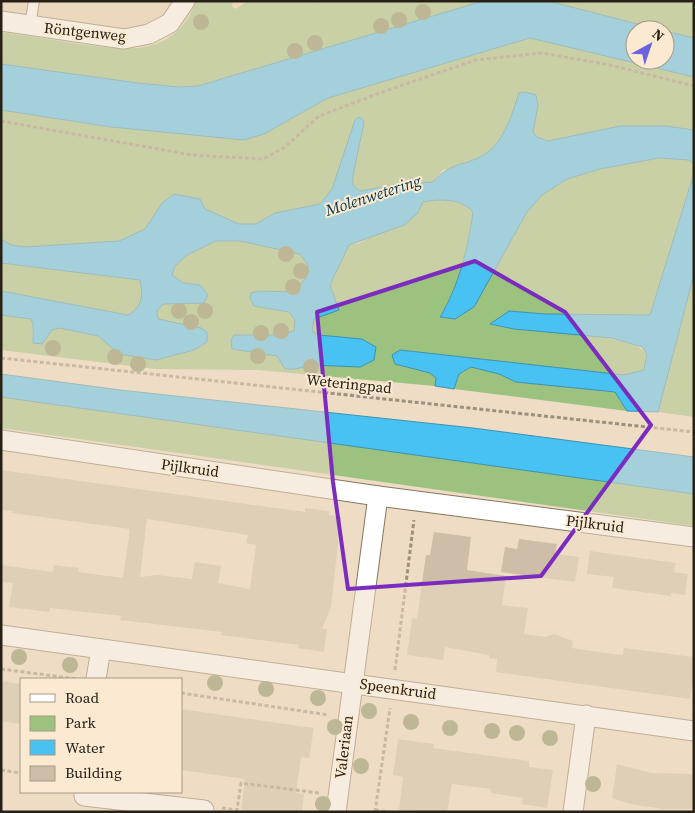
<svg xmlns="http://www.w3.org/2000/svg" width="695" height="813" font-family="'Source Serif 4',serif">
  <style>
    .built { fill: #e7d2b3 }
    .green { fill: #9bc27e }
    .water { fill: #48c2f3; stroke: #3e91b1 }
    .building { fill: #cfbea7; fill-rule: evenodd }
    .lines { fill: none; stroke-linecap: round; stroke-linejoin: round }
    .lane-casing { stroke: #867660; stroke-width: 12 }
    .street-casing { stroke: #867660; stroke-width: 21 }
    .path { stroke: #9c8f7d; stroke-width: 3; stroke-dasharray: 4 2.5; stroke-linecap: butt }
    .lane { stroke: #fff; stroke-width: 10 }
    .street { stroke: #fff; stroke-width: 19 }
    .tree { fill: #818a5c }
    .marked { fill: none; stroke: #7b2cbf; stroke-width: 4; stroke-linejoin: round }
    .labels { text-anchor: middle; stroke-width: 4; stroke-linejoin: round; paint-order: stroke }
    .street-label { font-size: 15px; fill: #262017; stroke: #fbead1 }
    .water-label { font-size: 16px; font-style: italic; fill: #003649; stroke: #fbead1 }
  </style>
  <rect width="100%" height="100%" fill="#eedcc4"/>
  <path class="built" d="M1,1H437L155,48L1,32Z"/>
  <g class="green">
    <path d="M196,1H233L232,6L235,9L248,1H315L317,3L321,1H483L198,86L178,87L138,83L1,64V32C25,36 50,39 74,43C122,50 175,60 196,1Z"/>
    <path d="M548,1H684L694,4V38Z"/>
    <path d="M530,38L694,77V130L666,126L443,170L433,182L401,184L360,191L355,186L333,189L320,204L275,213L256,224H239L205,209L162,203L145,229L119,241L25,247L11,245L1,239V110L111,127L264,134L328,98Z"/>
    <path d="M659,158L689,160L694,164V173L650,315L545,314L509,311L491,324C525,336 629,329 647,354L644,370L624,376L400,350L395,364L430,373L436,378L435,386L257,370L155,369L1,350V315L31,319L33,324L32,338L42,343L52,330L59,328L98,336L119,354L156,360L194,350L207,342L158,319L157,311L163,304H189L200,285L183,283L172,275L175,266L187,255L216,241H240L301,254L308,265L306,278L293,292L259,291L254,306L289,312L339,310L330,285L349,245L359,243L417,214L423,202C439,199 460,199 473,212C468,248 459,285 440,316L455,319L474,307L527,211L542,195L567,179L600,169Z"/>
    <path d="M1,263L140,280C143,298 145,305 128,315L1,291Z"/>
    <path d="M694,274V417L658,412Z"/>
    <path d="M471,367L499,374L516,382L615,392L627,411L454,389L459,374Z"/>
    <path d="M1,396L694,494V526L1,428Z"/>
  </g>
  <g class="water">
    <path d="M483,1H548L661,30H635V60H665V31L694,38V77L530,38L328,98L264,134L244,140L111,127L1,110V64L138,83L178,87L198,86Z"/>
    <path d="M525,92L536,95L538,105L533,132L537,137L548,141L620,126H666L694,130V164L689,160L659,158L600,169L567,179L542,195L527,212L474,307L455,319L440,317C459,285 468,249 473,212C461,198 439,199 423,202L417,214L404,225L349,245L330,285L339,310L314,319L312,331L319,335L362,339L376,347L374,360L360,367L312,365L295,369H285L277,356L232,349L231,340L234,335H279L294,331L295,320L289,312L254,306L250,298L251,293L259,291L293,292L306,278L308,265L300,254L240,241H216L187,255L175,266L172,275L183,283L200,285L208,295L204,303L163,304L157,311L158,319L201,328L207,332V342L194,350L156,360L119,354L98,336L59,328L52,330L42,344L33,343V324L31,319L1,315V291L128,315C143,306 143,296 140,280L1,263V239L11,245L25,247L119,241L145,229L162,203L174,194L200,199L205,209L239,224H256L275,213L320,204L332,189L355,120L359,117L364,121V123L353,175V185L360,191L401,184L433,182C450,163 459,167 480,157C504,145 511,116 519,93Z"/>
    <path d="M694,173V274L658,412L627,411L615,392L516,382L499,374L471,367L459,374L454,389L435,386L436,378L430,373L395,364L392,355L400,350L624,375L644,370L647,354L642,347L612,338L514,329L490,324L509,311L545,314L650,315Z"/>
    <path d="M1,374L120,390L473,428L694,457V494L1,397Z"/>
  </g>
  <g class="building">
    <path d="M1,470L305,512V508L329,511V515L341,517L331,607L322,629H327L324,652L298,648L299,645L221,635L222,632L120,620L121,616L50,608L49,612L9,607L13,583L1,582V565L53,572L54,565L79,568L78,572L123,578L130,529L12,513L13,511L1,510ZM147,519L248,535L246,543L256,545L250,589L218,583L221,566L195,562L192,579L158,575L140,577Z"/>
    <path d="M434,532L471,537L467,570L506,576L502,605L528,608L524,634L546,637L554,634L573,641L572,648L606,653L623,655L624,648L694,657V686H692L690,699L496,672L497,659L489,658V655L445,647L443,660L407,655L412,618L417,619L426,555H430Z"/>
    <path d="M519,539L557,544L555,554L579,557L575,582L501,572L505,547L517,549Z"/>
    <path d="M590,551L676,563L674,572L688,574L685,595L671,593V596L612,588L614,577L587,574Z"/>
    <path d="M1,681L21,684V724L1,721Z"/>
    <path d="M181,709L314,728L309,758L301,757L296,793L304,794L302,812H241L245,779L181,770Z"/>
    <path d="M398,739L434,744L433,748L529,761V767L553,770L547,808L522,804L523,798L491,793V789L452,784L447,812L399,810L403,777L393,775Z"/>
    <path d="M617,764L651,773L694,774V809H663L630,804L612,798Z"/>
  </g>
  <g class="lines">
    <defs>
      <path id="lane" d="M30,26L34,1"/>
      <g id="street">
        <path d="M1,21L124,39L149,34L170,23L185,1"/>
        <path d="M1,440L378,496L694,537"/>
        <path d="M1,635L694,731"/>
        <path d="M96,679L101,649"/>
        <path d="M84,792V796L204,810V812"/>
        <path d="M336,812L378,496"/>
        <path d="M573,812L586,715"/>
      </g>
    </defs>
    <use href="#lane" class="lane-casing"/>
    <use href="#street" class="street-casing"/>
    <g class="path">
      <path d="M1,121L192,155L263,159L285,147L319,116L385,91L476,60L542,53L610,65L694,86"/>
      <path d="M1,358L694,432"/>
      <path d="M1,669L77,679"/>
      <path d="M395,670L414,520"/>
      <path d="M181,693L329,715"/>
      <path d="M1,770L21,773"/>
      <path d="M222,808L237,810L241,783L319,793"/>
      <path d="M375,810L389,812"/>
      <path d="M375,812L390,708"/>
    </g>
    <use href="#lane" class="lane"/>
    <use href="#street" class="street"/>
  </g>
  <g class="tree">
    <circle cx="423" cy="12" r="8"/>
    <circle cx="399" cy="20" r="8"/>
    <circle cx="201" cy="22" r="8"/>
    <circle cx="381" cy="26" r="8"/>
    <circle cx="315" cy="43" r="8"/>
    <circle cx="295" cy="51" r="8"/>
    <circle cx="286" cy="254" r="8"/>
    <circle cx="301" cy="271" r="8"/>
    <circle cx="293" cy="287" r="8"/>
    <circle cx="179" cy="311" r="8"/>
    <circle cx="205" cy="311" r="8"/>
    <circle cx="191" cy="322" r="8"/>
    <circle cx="281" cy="331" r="8"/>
    <circle cx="261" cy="333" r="8"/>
    <circle cx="53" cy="348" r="8"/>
    <circle cx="258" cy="356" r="8"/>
    <circle cx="115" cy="357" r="8"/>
    <circle cx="138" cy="364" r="8"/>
    <circle cx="311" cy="367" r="8"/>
    <circle cx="19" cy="657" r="8"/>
    <circle cx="70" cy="665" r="8"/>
    <circle cx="215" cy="683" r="8"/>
    <circle cx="266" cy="689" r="8"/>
    <circle cx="318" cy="698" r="8"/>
    <circle cx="369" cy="711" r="8"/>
    <circle cx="411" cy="722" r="8"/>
    <circle cx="335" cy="727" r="8"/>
    <circle cx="450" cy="728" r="8"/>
    <circle cx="492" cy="731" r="8"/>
    <circle cx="517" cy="733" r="8"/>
    <circle cx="550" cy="738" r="8"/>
    <circle cx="361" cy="766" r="8"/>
    <circle cx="593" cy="784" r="8"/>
    <circle cx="323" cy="804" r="8"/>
  </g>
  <path d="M0 0H695V813H0ZM475,261L565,312L651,425L541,576L348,589L333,482L317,312Z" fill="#eedcc4" fill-opacity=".55" fill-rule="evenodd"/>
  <path class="marked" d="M475,261L565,312L651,425L541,576L348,589L333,482L317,312Z"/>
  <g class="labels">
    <g class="street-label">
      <text transform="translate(85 32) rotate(6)" y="5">Röntgenweg</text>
      <text transform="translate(349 384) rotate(6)" y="5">Weteringpad</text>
      <text transform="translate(190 468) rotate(8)" y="5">Pijlkruid</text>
      <text transform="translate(595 524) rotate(7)" y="5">Pijlkruid</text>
      <text transform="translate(398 689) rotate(8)" y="5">Speenkruid</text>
      <text transform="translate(344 747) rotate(-83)" y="5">Valeriaan</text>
    </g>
    <g class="water-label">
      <text transform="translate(373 195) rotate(-18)" y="6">Molenwetering</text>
    </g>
  </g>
  <rect width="695" height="813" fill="none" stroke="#262017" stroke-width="5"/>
  <rect x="20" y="678" width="162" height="115" fill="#fbead1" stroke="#a69987"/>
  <rect x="30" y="694" width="25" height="8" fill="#ffffff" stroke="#a69987"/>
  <text x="65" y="703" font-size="15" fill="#262017">Road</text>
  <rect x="30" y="716" width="25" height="15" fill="#9bc27e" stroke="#a69987"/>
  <text x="65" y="728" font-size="15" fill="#262017">Park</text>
  <rect x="30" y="740" width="25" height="15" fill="#48c2f3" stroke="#a69987"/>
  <text x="65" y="753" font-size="15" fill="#262017">Water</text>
  <rect x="30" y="766" width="25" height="15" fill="#cfbea7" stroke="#a69987"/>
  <text x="65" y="778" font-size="15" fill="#262017">Building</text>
  <g transform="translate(650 45) rotate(40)"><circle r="24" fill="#fbead1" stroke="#a69987"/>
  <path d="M0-4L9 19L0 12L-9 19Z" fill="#6a63dd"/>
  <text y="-8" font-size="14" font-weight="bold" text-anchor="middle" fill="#262017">N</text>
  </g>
</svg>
